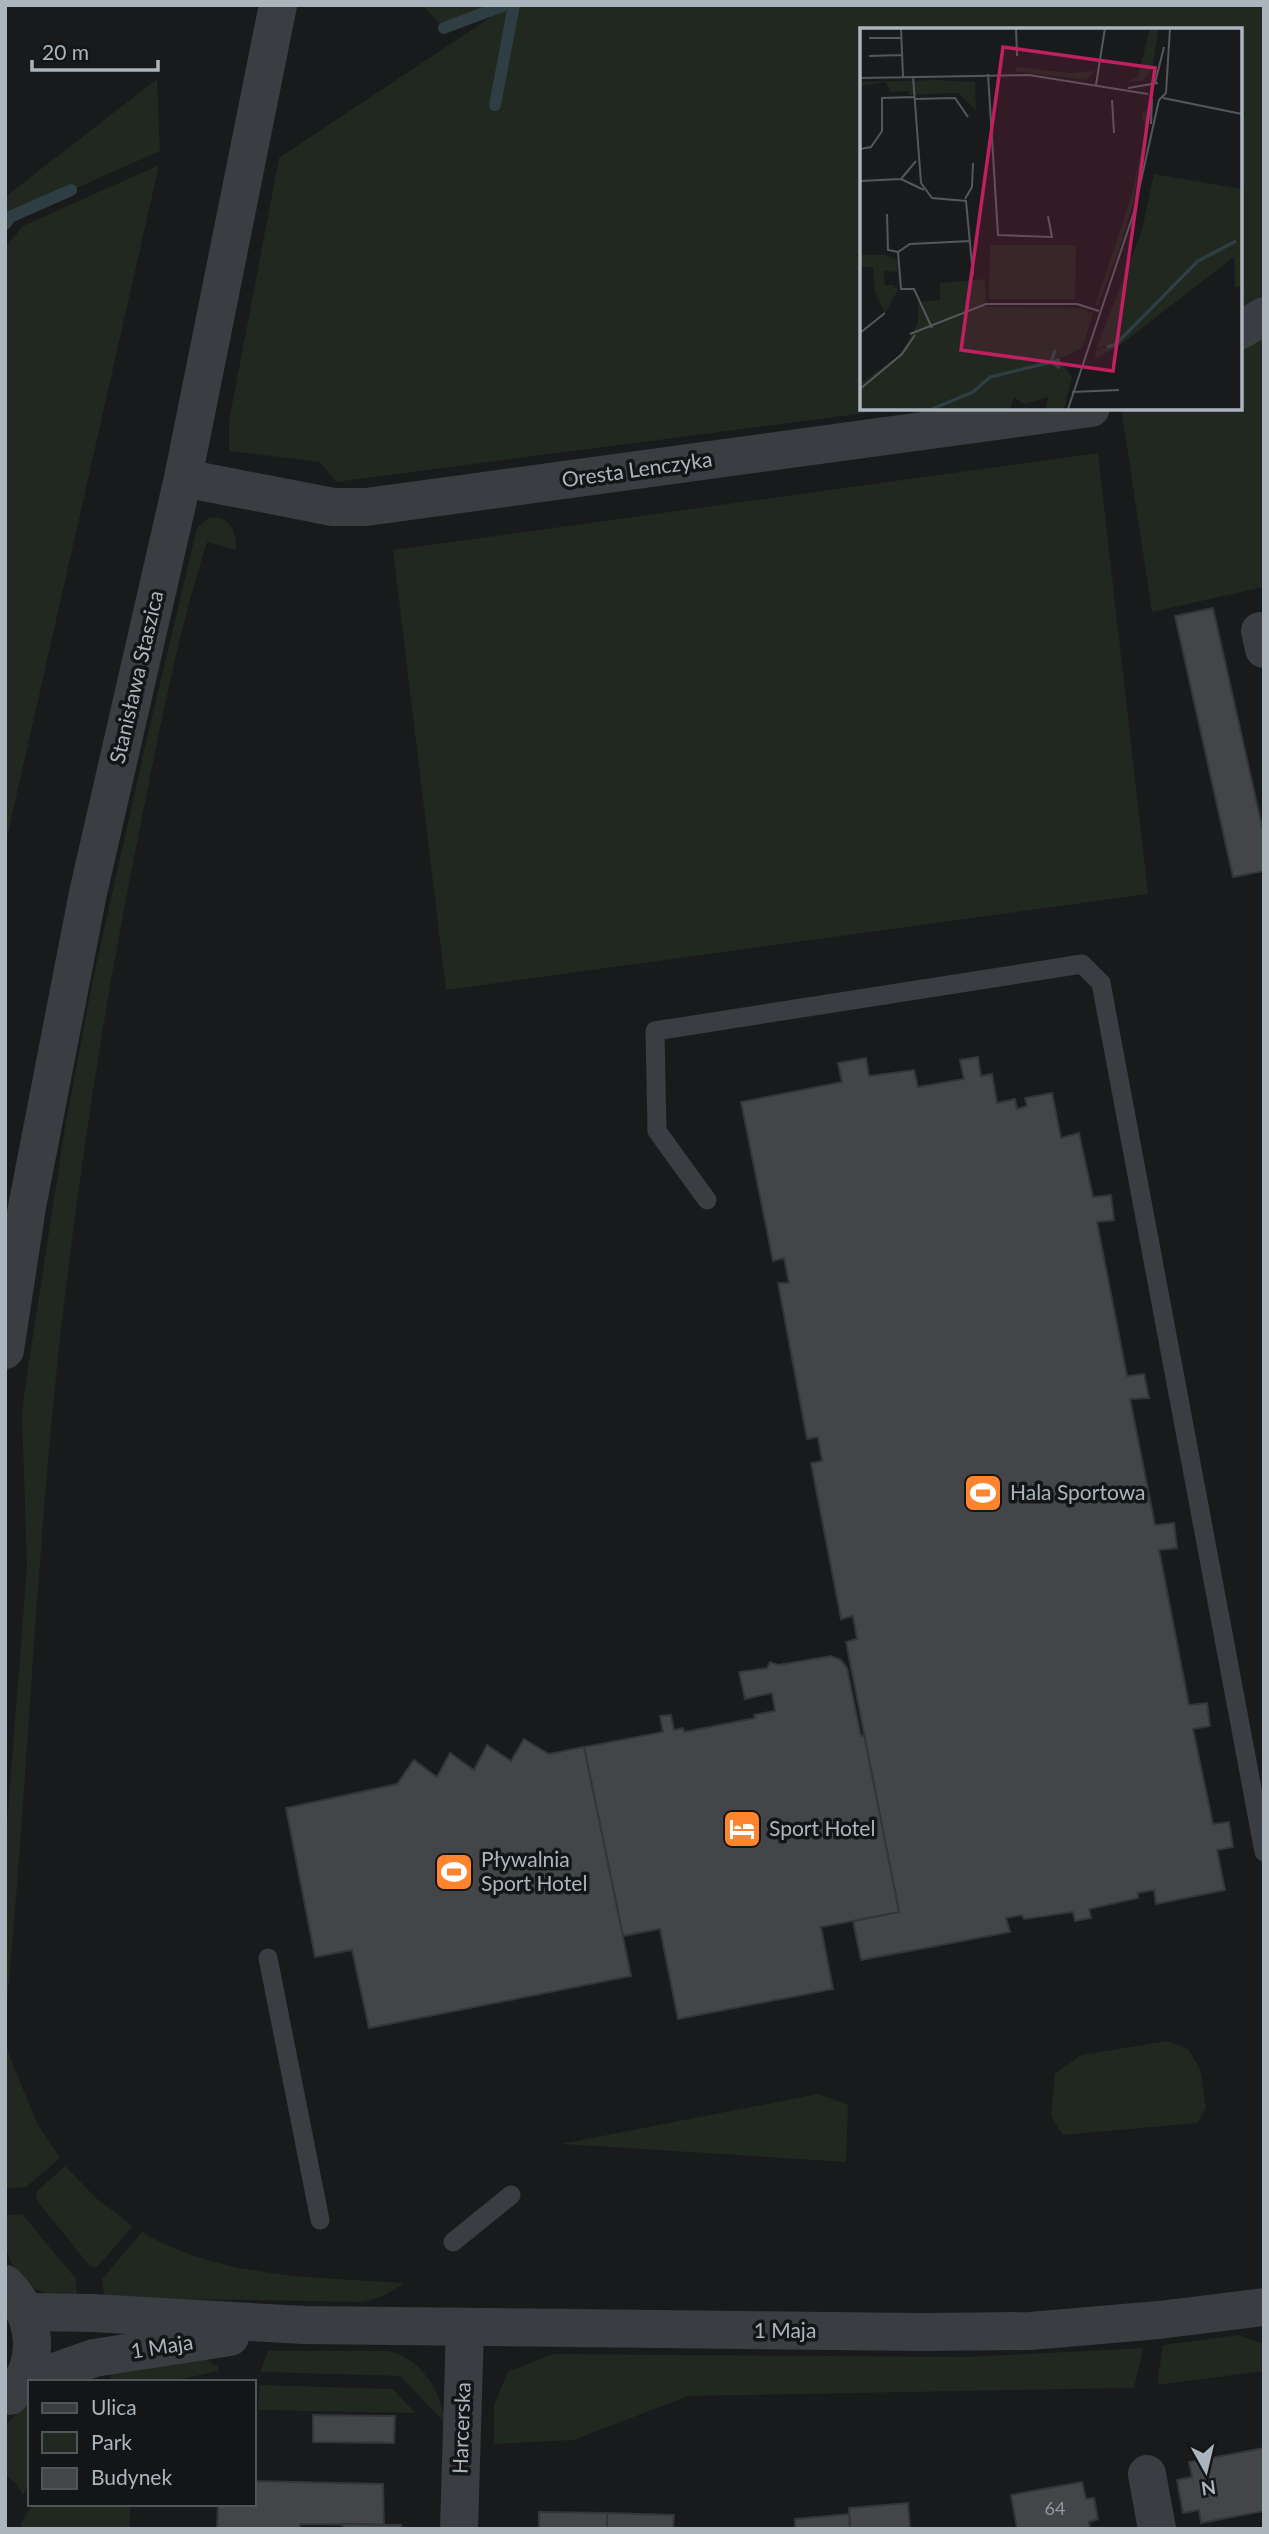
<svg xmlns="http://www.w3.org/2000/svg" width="1269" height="2534" font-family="Lato,sans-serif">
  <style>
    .green { fill: #20281f }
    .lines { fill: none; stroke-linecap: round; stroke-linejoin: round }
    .stream { stroke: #2e3e42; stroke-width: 12 }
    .building { fill: #434549; stroke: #333538; stroke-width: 2 }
    .service { stroke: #3a3d41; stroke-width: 19 }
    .minor { stroke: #3a3d41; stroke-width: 38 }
    .tertiary { stroke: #3a3d41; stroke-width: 38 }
    .labels { text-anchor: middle; stroke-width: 7; stroke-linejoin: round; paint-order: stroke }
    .number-label { font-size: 18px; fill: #9199a0 }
    .street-label { font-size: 21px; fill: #abb5bd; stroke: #141517 }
    .poi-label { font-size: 21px; fill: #abb5bd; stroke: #141517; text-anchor: start }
    .inset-river { fill: none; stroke: #2e3e42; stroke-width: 3.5 }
    .inset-road { fill: none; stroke: #53585c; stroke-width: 2 }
    .view { fill: #c12060; fill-opacity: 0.15; stroke: #c12060; stroke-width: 3.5 }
    .inset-edge { fill: none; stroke: #abb5bd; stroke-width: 3.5 }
  </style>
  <rect width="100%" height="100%" fill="#191a1c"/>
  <g class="green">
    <path d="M422,5H505L444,28Z"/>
    <path d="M509,5H1264V587L1152,612L1121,408H1239V30H861V408H904L336,482L320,462L229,451V421L279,158Z"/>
    <path d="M157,79L160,151L11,217L5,224V197Z"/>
    <path d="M159,165L5,846V248L23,226Z"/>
    <path d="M1098,453L1148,894L446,990L393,550Z"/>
    <path d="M210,517C231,517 236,530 236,550L207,542C176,639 158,738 138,838C105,1000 80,1165 61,1330C36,1553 28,1779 7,2003V2047L11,2060L37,2123L60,2158L26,2187L5,2189V1848L27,1567L22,1416L24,1394L66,1121L93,979L146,742L197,528Z"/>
    <path d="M1167,2041L1188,2049L1200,2069L1206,2107L1198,2123L1063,2135L1051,2116L1055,2074L1081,2055Z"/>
    <path d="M818,2094L848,2105L846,2162L561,2144Z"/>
    <path d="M65,2166L96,2198L133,2226L97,2267L90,2266L38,2202L36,2195L37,2191Z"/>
    <path d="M22,2214L76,2279L77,2300C43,2297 15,2285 6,2248C3,2238 5,2225 5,2215Z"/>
    <path d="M142,2232C221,2279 316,2277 405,2283L383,2296L363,2302L104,2298L102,2279Z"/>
    <path d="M1238,2335L1264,2344V2371L1157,2385L1163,2345Z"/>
    <path d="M1143,2348L1134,2388L688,2396L574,2440L494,2444V2405L508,2372L552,2354L964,2357Z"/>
    <path d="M268,2351H388C424,2360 439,2390 446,2424L400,2376L260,2372Z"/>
    <path d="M206,2359L218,2367L219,2371L167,2382H111V2374Z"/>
    <path d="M260,2385L393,2389L415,2413L258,2410Z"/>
    <path d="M30,2401V2484L23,2495L16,2484L5,2474V2425Z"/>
    <path d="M33,2504H130V2529H21V2523Z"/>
  </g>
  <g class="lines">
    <g class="stream">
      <path d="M444,28L505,5"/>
      <path d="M495,105L514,5"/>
      <path d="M5,224L10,217L71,190"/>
    </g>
  </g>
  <g class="building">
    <path d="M1213,608L1264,835V871L1233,877L1175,616Z"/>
    <path d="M978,1057L981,1076L992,1074L997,1103L1015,1099L1017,1109L1027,1106L1025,1098L1052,1093L1061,1138L1079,1133L1093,1197L1111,1195L1114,1220L1097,1222L1127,1376L1144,1374L1149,1398L1130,1399L1155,1525L1174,1523L1177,1548L1159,1550L1189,1705L1207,1703L1210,1726L1193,1729L1213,1824L1229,1822L1233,1847L1217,1850L1225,1890L1156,1904L1154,1890L1138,1893V1898L1089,1909L1091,1918L1075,1921L1073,1912L1024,1919L1022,1915L1006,1918L1010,1932L861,1960L853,1921L899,1912L846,1642L857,1639L853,1616L841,1619L811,1463L822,1461L818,1437L807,1439L778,1283H789L784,1258L773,1261L741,1102L842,1082L838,1063L866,1058L869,1076L914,1070L918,1087L964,1079L960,1060Z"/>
    <path d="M831,1656L841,1660L847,1668L861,1736L864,1735L899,1912L821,1927L833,1989L678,2019L660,1929L623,1936L584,1747L663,1732L660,1716L671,1715L674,1730L683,1728L684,1732L755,1718L754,1715L775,1711L772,1693L745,1699L739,1672L767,1668L770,1662L778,1665Z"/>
    <path d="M524,1739L549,1754L584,1747L631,1976L369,2028L352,1950L315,1957L286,1808L397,1784L414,1760L437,1777L450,1753L474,1770L487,1745L511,1761Z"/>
    <path d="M313,2415L395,2416L394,2443L313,2442Z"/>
    <path d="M1264,2448V2511L1201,2523L1199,2510L1183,2513L1177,2480L1192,2477L1189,2462Z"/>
    <path d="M254,2481L383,2484L384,2525L300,2524V2529H217L218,2504H254Z"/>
    <path d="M1082,2482L1086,2499L1094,2498L1098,2519L1089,2522L1090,2529H1017L1011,2495Z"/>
    <path d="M908,2503L910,2529H850L849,2508Z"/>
    <path d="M539,2512L607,2513V2529H539Z"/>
    <path d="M607,2513L674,2515L673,2529H607Z"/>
    <path d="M849,2514L850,2529H795V2519Z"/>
    <path d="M343,2524L401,2525V2529H343Z"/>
  </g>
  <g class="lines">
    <g class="service">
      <path d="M707,1200L657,1131L655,1031L1082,964L1101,983L1264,1852"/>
      <path d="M268,1958L320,2220"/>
      <path d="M453,2242L511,2195"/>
    </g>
    <g class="minor">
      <path d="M1239,331L1264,316"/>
      <path d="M183,478L333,507H366L1091,408"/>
      <path d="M1260,631L1264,649"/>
      <path d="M1147,2474L1157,2529"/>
      <path d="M459,2529L465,2328"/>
    </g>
    <g class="tertiary">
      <path d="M5,1350L27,1207L88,893L183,478L278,5"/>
      <path d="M5,2284C37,2316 43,2363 10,2396"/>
      <path d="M26,2312L92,2313L304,2325L923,2332L1030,2331L1159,2320L1264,2307"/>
      <path d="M23,2383L94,2358L230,2337"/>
    </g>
  </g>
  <defs>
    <symbol id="stadium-square" viewBox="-11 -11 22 22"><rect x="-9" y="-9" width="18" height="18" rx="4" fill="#ff842f" stroke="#141517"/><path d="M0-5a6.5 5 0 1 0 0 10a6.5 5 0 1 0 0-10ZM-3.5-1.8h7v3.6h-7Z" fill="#fff"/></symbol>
    <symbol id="hotel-square" viewBox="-11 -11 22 22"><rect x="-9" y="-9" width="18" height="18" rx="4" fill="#ff842f" stroke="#141517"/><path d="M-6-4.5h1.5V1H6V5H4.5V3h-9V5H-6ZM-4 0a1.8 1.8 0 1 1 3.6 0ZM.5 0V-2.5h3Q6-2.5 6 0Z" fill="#fff"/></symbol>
  </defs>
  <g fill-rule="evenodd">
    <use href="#stadium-square" x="961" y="1471" width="44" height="44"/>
    <use href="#hotel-square" x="720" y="1807" width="44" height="44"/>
    <use href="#stadium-square" x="432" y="1850" width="44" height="44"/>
  </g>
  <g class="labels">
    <g class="number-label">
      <text x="1055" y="2515">64</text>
    </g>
    <g class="street-label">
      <text transform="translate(637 470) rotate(-8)" y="7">Oresta Lenczyka</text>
      <text transform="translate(137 677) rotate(-77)" y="7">Stanisława Staszica</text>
      <text x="785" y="2338">1 Maja</text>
      <text transform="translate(162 2347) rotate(-9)" y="7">1 Maja</text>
      <text transform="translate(462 2428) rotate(-88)" y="7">Harcerska</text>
    </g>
    <g class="poi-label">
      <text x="1010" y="1500">Hala Sportowa</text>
      <text x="769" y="1836">Sport Hotel</text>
      <text x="481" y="1867">Pływalnia<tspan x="481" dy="24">Sport Hotel</tspan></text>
    </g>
  </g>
  <g transform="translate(860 28)">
    <rect width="382" height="382" fill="#191a1c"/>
    <path d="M290,0H299L292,41L282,53L266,54L278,48ZM157,39L211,45L235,43L226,52L155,43ZM77,52L115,54L116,82L98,65L49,67V63L30,64L26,54L0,58V54ZM289,82L273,176L258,225L238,277L235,278L271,170L285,104L282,84ZM294,146L381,161V259H375L374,229L260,317L235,331L236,322L255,317L338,233L377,213L337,232L254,316L236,321L282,202ZM130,217H216L215,271H129ZM0,227H26L37,232V244L24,243L25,257H34L38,262L25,285L15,265L13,239H0ZM125,251L126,279L220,280L233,285L222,320L195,333L200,332L212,349L204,381H186L188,369L164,376L154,369L150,381H0V356L38,328L47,315L58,295V274L80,272V255Z" fill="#20281f"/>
    <path class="inset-river" d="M247,319L255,317L338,233L376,213M195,322L191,334L200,340M72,381L113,364L130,349L200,332"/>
    <path class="inset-road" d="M41,0L43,49M156,0L157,28M9,10H41M9,28L42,27M128,46L138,207L192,209L188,188M53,48L61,155L72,170L106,173L113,247M0,50L169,47L288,66M295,55L304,19M236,57L245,0M268,60L298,55M303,70L382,86M54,71L95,70L108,89M252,72L254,105M291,96L292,71M0,121L11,119L22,103V70L54,69M41,151L64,162M0,153L41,151L56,133M105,171L112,159L113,135M27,186L28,222L38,224M72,300L54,261H41L38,224L50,216L110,213M0,305L25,285M50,306L126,276H217L239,283M0,361L42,326L55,307M212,364L259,362M208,381L274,184L299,72L306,65L310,0"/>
    <path class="view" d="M143,19L295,40L253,343L101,322Z"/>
    <rect width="382" height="382" class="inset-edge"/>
  </g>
  <rect width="1269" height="2534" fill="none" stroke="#abb5bd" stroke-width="14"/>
  <rect x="28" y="2380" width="228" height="126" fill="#141517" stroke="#505559" stroke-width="2"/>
  <rect x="42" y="2403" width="35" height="10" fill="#3a3d41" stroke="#505559" stroke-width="2"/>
  <text x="91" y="2415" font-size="21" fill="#abb5bd">Ulica</text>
  <rect x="42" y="2432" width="35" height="21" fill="#20281f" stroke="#505559" stroke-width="2"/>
  <text x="91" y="2450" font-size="21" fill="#abb5bd">Park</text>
  <rect x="42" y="2468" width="35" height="21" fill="#434549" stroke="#505559" stroke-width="2"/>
  <text x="91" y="2485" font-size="21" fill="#abb5bd">Budynek</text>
  <g transform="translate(1206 2471) rotate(172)" stroke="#141517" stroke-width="5" paint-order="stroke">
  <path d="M0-5L12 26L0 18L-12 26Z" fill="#abb5bd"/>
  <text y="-10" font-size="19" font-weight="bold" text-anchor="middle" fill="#abb5bd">N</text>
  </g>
  <path d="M32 60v10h126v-10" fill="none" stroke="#abb5bd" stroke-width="3.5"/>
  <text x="42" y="60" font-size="21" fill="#abb5bd" stroke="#141517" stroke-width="5" paint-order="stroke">20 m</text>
</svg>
